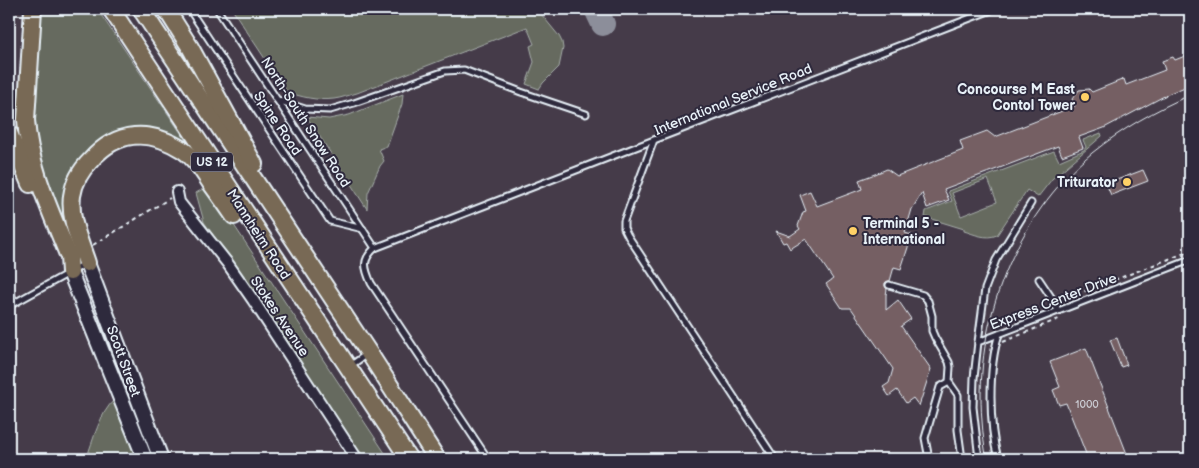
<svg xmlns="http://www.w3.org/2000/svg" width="1199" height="468" font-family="'Balsamiq Sans',sans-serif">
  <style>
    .built { fill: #443a48 }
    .green { fill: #666b5e; stroke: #a7aeab; fill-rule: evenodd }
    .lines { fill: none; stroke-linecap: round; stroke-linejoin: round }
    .taxiway { stroke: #8c8e9a; stroke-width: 24 }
    .building { fill: #755e63; stroke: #e8f1f8 }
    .lane-casing { stroke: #e8f1f8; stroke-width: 9 }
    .street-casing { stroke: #e8f1f8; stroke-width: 14 }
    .secondary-casing { stroke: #e8f1f8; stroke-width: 18 }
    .primary-casing { stroke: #e8f1f8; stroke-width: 20 }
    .path { stroke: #e8f1f8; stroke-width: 2; stroke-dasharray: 4 4; stroke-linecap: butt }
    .lane { stroke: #2f2a3d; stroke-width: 5 }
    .street { stroke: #2f2a3d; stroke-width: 10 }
    .secondary { stroke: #2f2a3d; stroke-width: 14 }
    .primary { stroke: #786954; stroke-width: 16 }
    .tram { stroke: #e8f1f8; stroke-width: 1 }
    .poi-dot { fill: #ffd166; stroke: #2f2a3d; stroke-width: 2 }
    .labels { text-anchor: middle; stroke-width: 4; stroke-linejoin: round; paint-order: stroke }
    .number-label { font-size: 11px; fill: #cbccd3 }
    .shield { fill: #2f2a3d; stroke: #b0b5c0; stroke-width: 1 }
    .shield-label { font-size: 12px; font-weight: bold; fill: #e8f1f8 }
    .poi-label { font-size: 14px; font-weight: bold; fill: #e8f1f8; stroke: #2f2a3d; text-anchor: end }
    .street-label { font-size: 14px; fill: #e8f1f8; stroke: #2f2a3d }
  </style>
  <rect width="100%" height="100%" fill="#2f2a3d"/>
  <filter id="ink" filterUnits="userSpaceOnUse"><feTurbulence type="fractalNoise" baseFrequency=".02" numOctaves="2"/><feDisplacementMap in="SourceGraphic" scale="10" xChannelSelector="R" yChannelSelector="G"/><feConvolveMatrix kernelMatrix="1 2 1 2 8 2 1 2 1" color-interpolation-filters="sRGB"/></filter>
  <g filter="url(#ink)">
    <rect class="built" x="9" y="9" width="1181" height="450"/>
    <g class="green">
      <path d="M37,9H97L189,145L145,130L81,162L75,258L37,160L31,115Z"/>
      <path d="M232,9H529L541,14L559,36L562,42L563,48L559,67L543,83L539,89L526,84L534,62L530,46L534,44L527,27L357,93C349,95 342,98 334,99C318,101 301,97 287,92Z"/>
      <path d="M403,94L402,104L387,146L379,149L384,161L380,166L368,193L367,209L307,117L329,119L349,115Z"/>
      <path d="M1101,133L1102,136L1052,179L1038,197L1027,190L997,235C986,240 974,234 964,231V229L925,217L926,211L952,201L948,191L1054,151L1059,161L1084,150L1086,147L1083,140ZM988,179L997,202L961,216L952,193Z"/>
      <path d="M208,186L389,459H362L266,311L204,222L196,193Z"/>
      <path d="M115,399L139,459H86C94,439 99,414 115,399Z"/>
    </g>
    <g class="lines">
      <path class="taxiway" d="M596,9L603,24"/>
    </g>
    <g class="building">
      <path d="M1190,54V85L1170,93L1104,128L1079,137L1083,148L1062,156L1058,146L944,189L949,200L927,208L922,193L912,209L905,233L912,235L901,269L894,267L890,281H888L885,283V286L887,289L886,295V310L898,300L911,319L901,326L931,369L919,406L913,398L906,403L897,390L889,396L883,387L889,383L893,369L851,308H842L826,284L833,279L806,239L790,249L786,242L783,243L776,231L790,236L800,229L798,226L803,212L806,211L800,195L810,191L817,206L862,189L859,180L875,174L887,169L897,176L963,150L960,141L987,131L995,137L1075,106L1072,99L1079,90L1089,89L1092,92L1124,79L1126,85L1165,70L1162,61L1173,57L1175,60Z"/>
      <path d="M1143,170L1148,181L1111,195L1106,184Z"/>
      <path d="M1117,338L1127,365L1121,367L1110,340Z"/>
      <path d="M1086,348L1129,459H1088L1066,403L1059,405L1053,390L1060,387L1050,362Z"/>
    </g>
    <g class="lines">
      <defs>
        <g id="lane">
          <path d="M189,9L330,221L363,229"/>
          <path d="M217,9L375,248"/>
          <path d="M277,100L305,109L330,110L354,103L445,71L464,70L521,92L586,114"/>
          <path d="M1039,279L1055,303L1058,311"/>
          <path d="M889,285L923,295L928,301L932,316V331L935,338L949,362L950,367L949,382L958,395V430L962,459"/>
          <path d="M9,287L14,303"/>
          <path d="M9,306L85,264"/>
          <path d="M978,342L985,289L996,260L1031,203"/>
          <path d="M350,366L367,354"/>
          <path d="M488,459L371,283C364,267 362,260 375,248L654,140"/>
          <path d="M775,459L628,236L624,228V221L654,140L994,9"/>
          <path d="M929,459L925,438L940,387L949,382"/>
          <path d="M979,459L973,407L974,378L978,342L1190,260"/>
          <path d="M998,459C989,425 988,368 999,334"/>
        </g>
        <path id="street" d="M177,192L179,202L228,264L253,300L357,459"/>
        <g id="secondary">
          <path d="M87,263L161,459"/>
          <path d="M70,272L145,459"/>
        </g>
        <g id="primary">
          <path d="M33,9L26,120C29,167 52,214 69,257L70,272"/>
          <path d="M111,9L409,459"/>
          <path d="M141,9L369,353L437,459"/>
          <path d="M166,9L190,47L254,164"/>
          <path d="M9,133L30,184"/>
          <path d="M87,263C80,241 69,219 72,196C74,182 81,170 91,160C117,130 150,129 183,150C195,158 202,170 210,182C218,193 226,204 234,216"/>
        </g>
      </defs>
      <use href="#lane" class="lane-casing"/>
      <use href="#street" class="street-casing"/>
      <use href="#secondary" class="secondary-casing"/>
      <use href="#primary" class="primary-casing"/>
      <g class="path">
        <path d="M93,245L162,203L170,198"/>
        <path d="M1062,300L1190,251"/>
        <path d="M1003,342L1061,318"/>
      </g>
      <use href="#lane" class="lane"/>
      <use href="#street" class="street"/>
      <use href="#secondary" class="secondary"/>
      <use href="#primary" class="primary"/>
      <path class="tram" d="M987,459C984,447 983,434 982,421C974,322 1015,217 1092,153C1122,129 1155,110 1190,95"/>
    </g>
  </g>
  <g class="poi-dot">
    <circle cx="1085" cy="97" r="5"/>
    <circle cx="1127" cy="182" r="5"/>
    <circle cx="853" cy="231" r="5"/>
  </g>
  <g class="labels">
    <g class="number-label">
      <text x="1087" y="408">1000</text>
    </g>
    <rect class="shield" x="191" y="152.5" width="42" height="19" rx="4"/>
    <g class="shield-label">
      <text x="212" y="166">US 12</text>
    </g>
    <g class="poi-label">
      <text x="1075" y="94">Concourse M East<tspan x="1075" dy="16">Contol Tower</tspan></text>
      <text x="1117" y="187">Triturator</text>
      <text x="863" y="228" text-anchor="start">Terminal 5 -<tspan x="863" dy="16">International</tspan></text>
    </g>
    <g class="street-label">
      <text transform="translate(733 99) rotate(-22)" y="5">International Service Road</text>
      <text transform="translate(306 122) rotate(57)" y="5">North-South Snow Road</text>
      <text transform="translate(278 123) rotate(56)" y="5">Spine Road</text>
      <text transform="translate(259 234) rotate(57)" y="5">Mannheim Road</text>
      <text transform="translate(1053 301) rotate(-21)" y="5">Express Center Drive</text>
      <text transform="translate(280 316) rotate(56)" y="5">Stokes Avenue</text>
      <text transform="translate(124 361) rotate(70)" y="5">Scott Street</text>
    </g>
  </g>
  <rect width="1199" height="468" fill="none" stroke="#2f2a3d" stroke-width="30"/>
  <rect x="15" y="15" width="1169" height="438" fill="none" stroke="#e8f1f8" stroke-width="2" filter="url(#ink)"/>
</svg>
